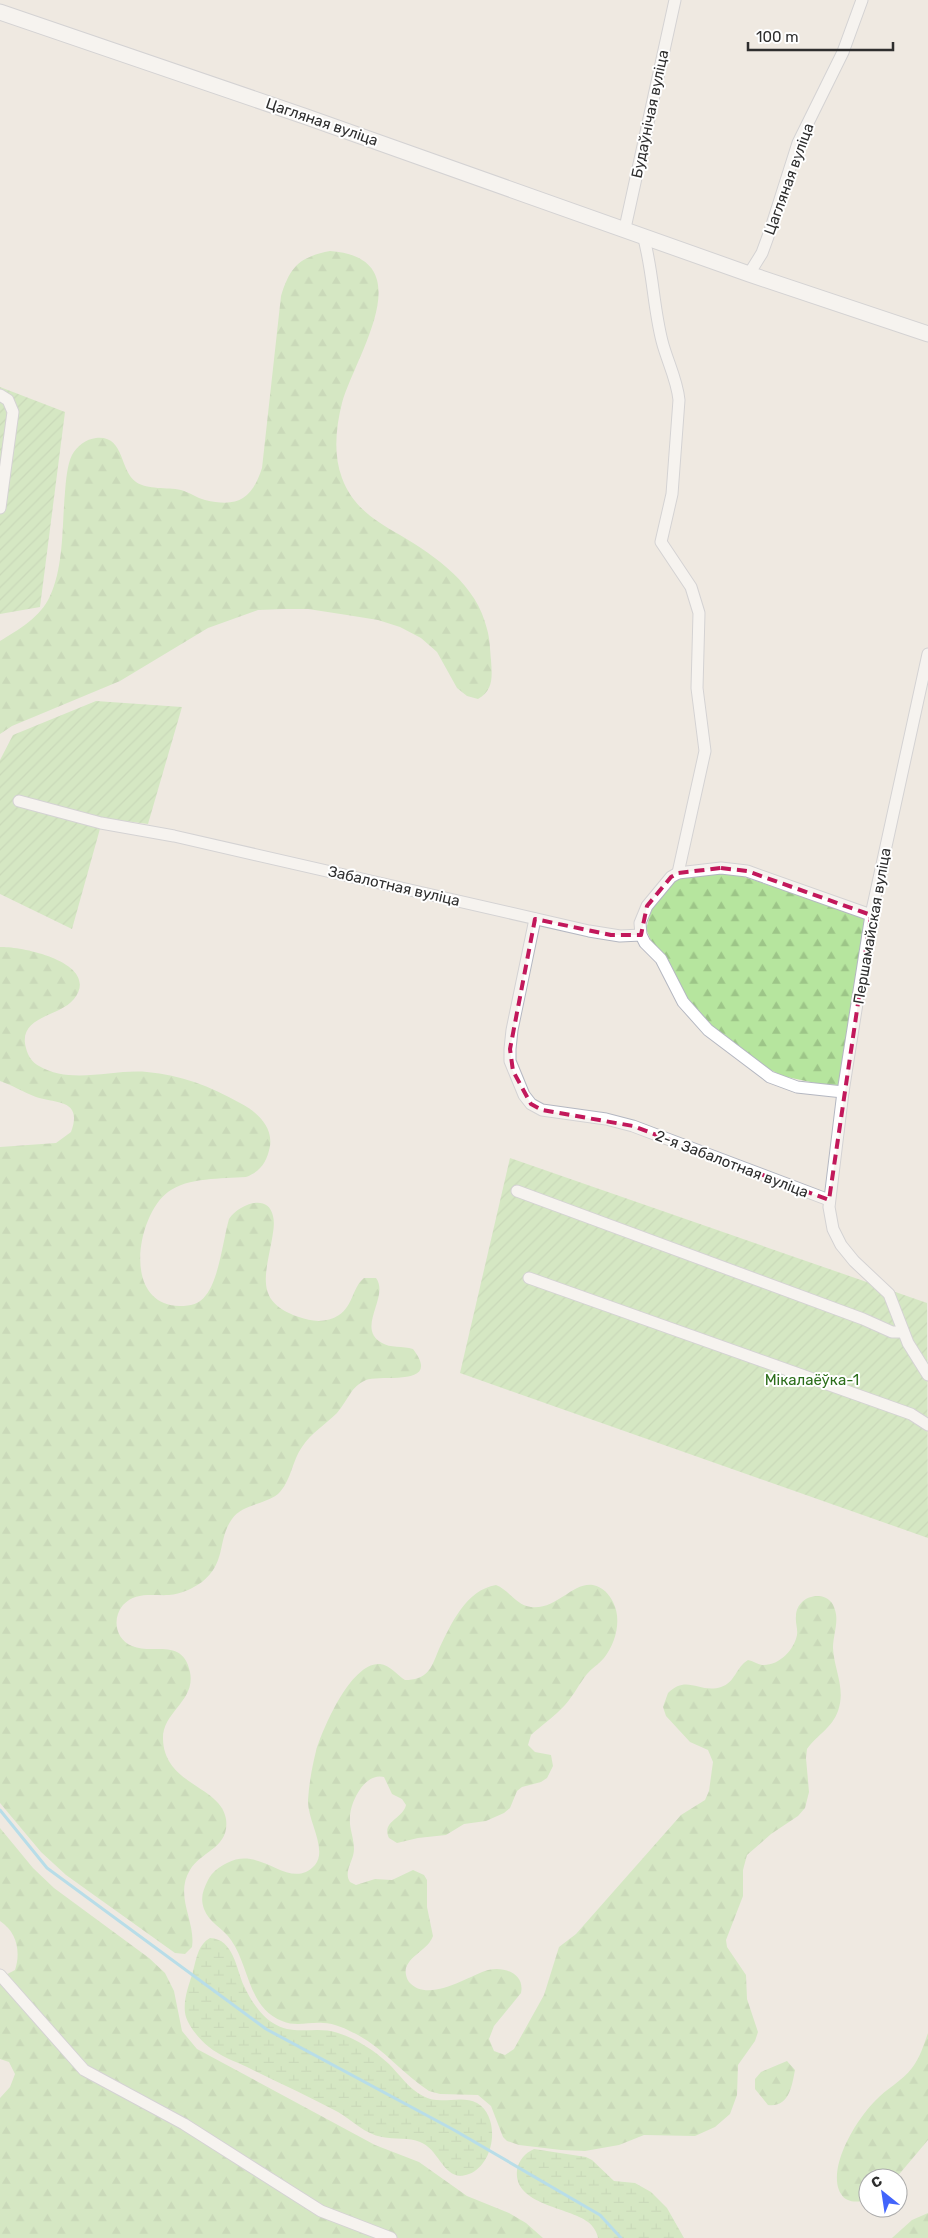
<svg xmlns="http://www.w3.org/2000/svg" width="928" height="2238" font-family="Rubik,sans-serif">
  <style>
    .forest { fill: url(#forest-firs) }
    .wetland { fill: url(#wetland-marsh) }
    .garden { fill: url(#garden-furrows) }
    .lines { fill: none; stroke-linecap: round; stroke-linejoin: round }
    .stream { stroke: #75cff0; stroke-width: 3 }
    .street-casing { stroke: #b4b7c1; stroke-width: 13 }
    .secondary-casing { stroke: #b4b7c1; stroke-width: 17 }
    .street { stroke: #fff; stroke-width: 11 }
    .secondary { stroke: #fff; stroke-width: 15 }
    .marked { fill: none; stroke: #c2185b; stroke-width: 4; stroke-dasharray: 10 6; stroke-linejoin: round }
    .labels { text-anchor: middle; stroke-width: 4; stroke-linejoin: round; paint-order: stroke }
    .street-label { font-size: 15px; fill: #2e2e2e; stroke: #fff }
    .park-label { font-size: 15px; fill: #2c6e1b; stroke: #fff }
  </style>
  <defs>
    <pattern id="forest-firs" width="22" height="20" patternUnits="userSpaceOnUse" patternTransform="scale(1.25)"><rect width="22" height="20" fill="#b6e59e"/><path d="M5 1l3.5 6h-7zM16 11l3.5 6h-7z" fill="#9dc588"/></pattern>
    <pattern id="wetland-marsh" width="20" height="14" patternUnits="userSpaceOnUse" patternTransform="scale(1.25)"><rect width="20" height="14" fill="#b6e59e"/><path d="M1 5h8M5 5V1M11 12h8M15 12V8" fill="none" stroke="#9dc588"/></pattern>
    <pattern id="garden-furrows" width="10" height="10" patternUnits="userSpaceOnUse" patternTransform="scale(1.25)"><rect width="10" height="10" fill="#b6e59e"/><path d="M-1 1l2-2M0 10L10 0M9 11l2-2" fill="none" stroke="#9dc588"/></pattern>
  </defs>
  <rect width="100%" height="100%" fill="#efe9e1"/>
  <g class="forest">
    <path d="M330,251C424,258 355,356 342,403C336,427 333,454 342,478C352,506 375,521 400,535C437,557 477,585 487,629C490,639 490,650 491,660C492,676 494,690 478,699L467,696L457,688L437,652L421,638L400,627L378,620L347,615L308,609H284L258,610L208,628L120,681L12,726L0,734V641C18,630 41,617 50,596C64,566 62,525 65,492C66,481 67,465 72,455C77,446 86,439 96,438C125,435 119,470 136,482C148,490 167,487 181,490C189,492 197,498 205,500C238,508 252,499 262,468L281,296C290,267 299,257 330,251Z"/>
    <path d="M701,874H735L865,917L839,1088L782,1076L751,1059L723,1038L694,1011L652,943L646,929L653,905L668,884L681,877Z"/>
    <path d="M0,947C22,946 102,963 74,999C60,1017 17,1016 26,1048C28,1056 32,1062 39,1066C71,1085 112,1069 147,1072C181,1075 210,1086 240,1103C256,1111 273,1126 270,1146C267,1162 261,1171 246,1177C222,1179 188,1177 168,1192C137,1215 121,1305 180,1306C190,1306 200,1304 206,1295C219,1279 223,1240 229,1219C238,1205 268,1192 273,1216C275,1224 273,1232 272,1239C265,1277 255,1302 299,1317C312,1322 327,1323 339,1315C353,1306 352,1288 364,1278H376C390,1297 355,1328 382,1343C390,1348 403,1346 413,1349C443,1388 381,1374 366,1380C361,1382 355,1387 352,1391C347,1398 343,1406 337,1413C326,1424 311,1433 302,1447C292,1461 291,1482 278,1494C264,1505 242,1504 232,1519C217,1540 227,1562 202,1582C192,1589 181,1594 169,1595C153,1596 136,1591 123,1605C112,1618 115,1639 132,1646C152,1655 183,1637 190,1672C196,1701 162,1712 163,1739C164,1785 221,1786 226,1819C230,1848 201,1851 190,1870C174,1896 196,1921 192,1947L185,1954L175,1953L66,1875L41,1852L0,1803V1147L56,1143L71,1132C83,1099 57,1104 36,1097C23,1092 12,1085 0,1081Z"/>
    <path d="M496,1585C509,1590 516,1605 531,1607C557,1610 572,1582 593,1585C603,1587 609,1594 613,1602C622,1619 616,1643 604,1658C599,1664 592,1668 587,1674C579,1684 574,1695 565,1705C555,1716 542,1725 531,1735L528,1745L535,1752L551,1755L553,1766L547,1778L541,1782L522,1787L517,1791L510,1808L504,1813L486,1821L464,1824L446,1835L418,1838L397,1843L389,1838C381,1821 403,1819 406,1805L402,1799L392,1794L384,1777C365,1772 350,1802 350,1818C349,1828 354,1838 354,1849C354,1861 343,1871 350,1882L356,1885L375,1879L392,1880L413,1870L424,1875L427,1880V1907L433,1936C428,1950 411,1954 406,1968C405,1972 406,1978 409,1982C428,2004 468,1976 488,1970C505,1966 525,1974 521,1993L494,2026L489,2039L494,2051L505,2055L514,2049L544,1995L559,1947L576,1934L681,1815L705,1800L709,1791L713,1762L708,1750L690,1742L666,1716L663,1707L668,1693C687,1674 700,1694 721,1687C735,1683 736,1667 748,1660C753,1661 757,1664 762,1665C779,1666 794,1650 797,1635C798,1629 795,1622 796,1616C796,1604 807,1595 819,1596C828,1597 833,1602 835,1610C839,1622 833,1635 833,1648C834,1670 846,1688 838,1711C832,1728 817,1735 807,1749L806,1758L809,1792L805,1808L798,1816L771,1834L747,1855L743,1870V1896L726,1940L727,1947L746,1975L747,1999L758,2032L755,2041L738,2065L737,2095L730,2114L715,2127L695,2136L644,2135L619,2145L585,2151L561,2150L519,2145L507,2141L503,2137L491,2106L478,2095L440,2094L429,2091C404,2075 385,2050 358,2035C348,2030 335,2023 323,2023C308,2022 296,2027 282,2021C248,2008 249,1965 231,1940C223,1928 209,1923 204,1909C200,1898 203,1890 208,1880C212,1872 219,1867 227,1863C262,1844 289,1893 315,1865C328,1849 307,1820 308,1800C309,1784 312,1767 316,1751C323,1728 351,1662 380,1664C390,1665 397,1675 405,1680C414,1680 423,1678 429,1670C433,1665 436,1656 439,1649C451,1624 466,1590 496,1585Z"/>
    <path d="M0,1828L33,1868L54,1888L149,1958L165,1973L174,1991L182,2031L197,2049L375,2145L419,2162L467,2196L509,2213L526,2223L543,2238H0V2098L10,2087L15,2074L9,2062L0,2059V1978L15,1970C21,1952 17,1932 0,1921Z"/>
    <path d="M928,2033V2140L896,2178H868V2199C859,2203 846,2203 841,2194C826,2168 857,2119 875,2101C886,2089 902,2081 912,2068C920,2058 924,2044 928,2033Z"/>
    <path d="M787,2061L795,2070C792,2086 789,2108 768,2105L755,2089V2079L761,2072Z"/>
    <path d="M928,2213V2238H892L912,2220Z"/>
  </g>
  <g class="wetland">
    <path d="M210,1938C234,1939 236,1969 244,1986C250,1999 260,2015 273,2023C294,2037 316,2025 338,2033C357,2039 375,2051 389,2064C400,2075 409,2089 423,2096C440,2106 461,2094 477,2103C501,2117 495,2164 469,2174C444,2184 440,2149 420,2142C409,2137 395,2140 382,2137C365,2134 353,2121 338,2112C308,2096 277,2082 247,2067C234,2061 220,2056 209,2047C200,2040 189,2027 186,2017C182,2004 188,1987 192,1975C196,1962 197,1945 210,1938Z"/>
    <path d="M534,2149L586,2157L592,2160L614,2181L635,2183L651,2192L667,2208L684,2238H598C597,2232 593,2226 588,2222C569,2207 513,2205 517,2170C519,2160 525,2153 534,2149Z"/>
  </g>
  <g class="garden">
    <path d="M0,387L65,412L40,607L0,614Z"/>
    <path d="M96,701L182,707L148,824L103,818L72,929L0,894V760L13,735Z"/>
    <path d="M510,1158L927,1303L928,1538L460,1373Z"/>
  </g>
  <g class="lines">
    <path class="stream" d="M0,1810L47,1868L266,2029L454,2130L600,2215L621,2238"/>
    <defs>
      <g id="street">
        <path d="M625,228L675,0"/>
        <path d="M643,235C653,270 653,306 662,341C667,361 677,379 679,400L672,494L661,542L691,587L699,613L697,688L705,751L678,873"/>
        <path d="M749,274L762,253L770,231L798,143L843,52L862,0"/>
        <path d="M0,395L8,400L13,412L0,508"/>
        <path d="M928,654L871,915L843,1092L829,1207L833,1229L841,1245L854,1261L889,1294L908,1343L928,1375"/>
        <path d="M19,801L101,823L174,836L589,931L620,936L641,935"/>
        <path d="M535,919L512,1030L510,1049V1061L524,1095L531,1104L542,1110L606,1119L633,1126L829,1200"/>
        <path d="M843,1092L797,1087L770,1077L708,1030L683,1002L661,959L645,943L641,935L640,923L647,906L671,877L678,873L721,868L747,871L871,915"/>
        <path d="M517,1191L863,1319L892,1332H903"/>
        <path d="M529,1278L911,1414L928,1425"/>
        <path d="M0,1975L84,2070L184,2124L321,2211L391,2238"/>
      </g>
      <path id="secondary" d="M0,12L304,116L749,274L928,334"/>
    </defs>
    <use href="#street" class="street-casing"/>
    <use href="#secondary" class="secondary-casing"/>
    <use href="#street" class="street"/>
    <use href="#secondary" class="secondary"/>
  </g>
  <path d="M0 0H928V2238H0ZM721,868L747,871L871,915L829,1200L633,1126L542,1110L531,1104L513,1071L510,1049L535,919L611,935H641L647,906L671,877L678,873Z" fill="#efe9e1" fill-opacity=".55" fill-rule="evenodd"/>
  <path class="marked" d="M721,868L747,871L871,915L829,1200L633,1126L542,1110L531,1104L513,1071L510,1049L535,919L611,935H641L647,906L671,877L678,873Z"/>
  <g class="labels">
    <g class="street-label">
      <text transform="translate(650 114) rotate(-78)" y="5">Будаўнічая вуліца</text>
      <text transform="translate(322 122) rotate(19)" y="5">Цагляная вуліца</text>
      <text transform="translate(789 179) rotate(-70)" y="5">Цагляная вуліца</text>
      <text transform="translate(394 886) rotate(13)" y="5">Забалотная вуліца</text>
      <text transform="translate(872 926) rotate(-80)" y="5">Першамайская вуліца</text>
      <text transform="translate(732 1164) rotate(21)" y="5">2-я Забалотная вуліца</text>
    </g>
    <g class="park-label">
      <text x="812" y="1385">Мікалаёўка-1</text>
    </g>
  </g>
  <g transform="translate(883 2193) rotate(330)"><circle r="24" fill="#ffffff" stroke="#ababab"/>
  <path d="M0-4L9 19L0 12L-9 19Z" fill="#4264fb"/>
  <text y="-8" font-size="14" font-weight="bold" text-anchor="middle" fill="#2e2e2e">С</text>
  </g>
  <path d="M748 42v8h145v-8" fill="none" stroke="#2e2e2e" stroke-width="2.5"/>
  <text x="756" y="42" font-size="15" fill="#2e2e2e" stroke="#ffffff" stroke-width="4" paint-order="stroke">100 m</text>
</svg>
